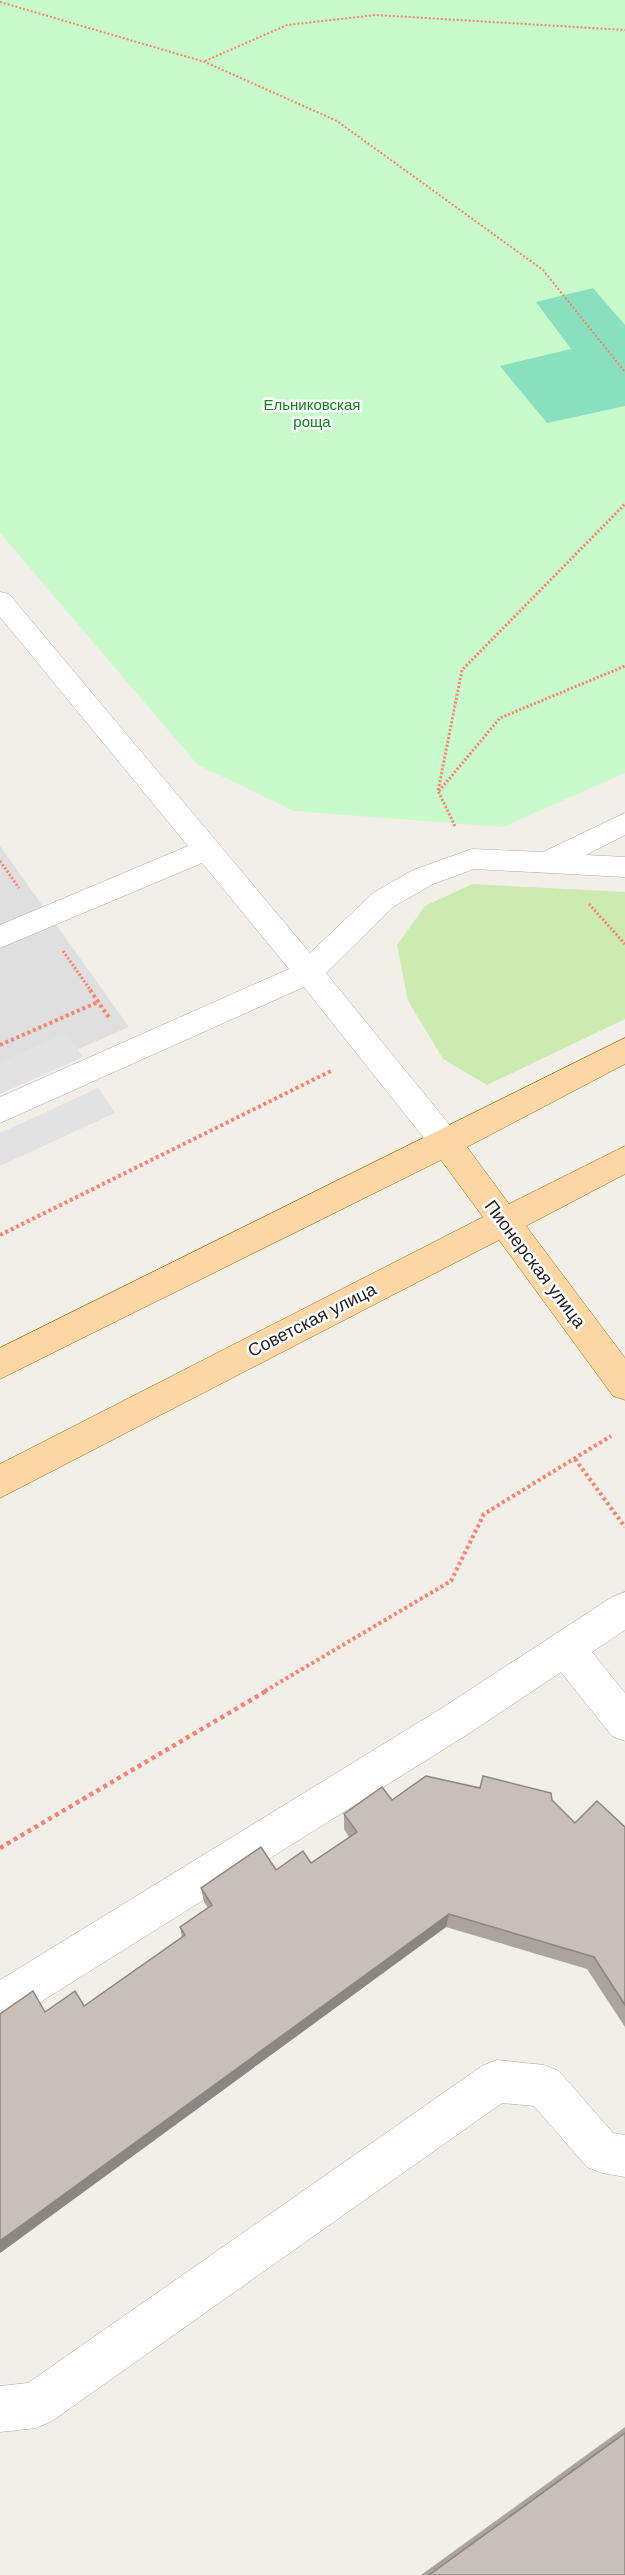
<svg xmlns="http://www.w3.org/2000/svg" width="625" height="2575" font-family="Arial,sans-serif">
  <style>
    .residential { fill: #e0dfdf }
    .grass { fill: #cdebb0 }
    .park { fill: #c8facc }
    .pitch { fill: #88e0be }
    .parking { fill: #e2e2e2 }
    .lines { fill: none; stroke-linecap: round; stroke-linejoin: round }
    .minor-casing { stroke: #a9a9a9; stroke-width: 1 }
    .major-casing { stroke: #a06b00; stroke-width: 1 }
    .path-far3 { stroke: #fa8072; stroke-width: 2; stroke-dasharray: 2 2; stroke-linecap: butt }
    .path-far2 { stroke: #fa8072; stroke-width: 3; stroke-dasharray: 2 2; stroke-linecap: butt }
    .path-far1 { stroke: #fa8072; stroke-width: 4; stroke-dasharray: 3 3; stroke-linecap: butt }
    .path { stroke: #fa8072; stroke-width: 4.5; stroke-dasharray: 4 4; stroke-linecap: butt }
    .minor { fill: #fff; fill-rule: evenodd }
    .major { fill: #fcd6a4; fill-rule: evenodd }
    .wall { fill: #aba49e }
    .shaded-wall { fill: #8b8681 }
    .building { fill: #c7bfb8; stroke: #8b8681; stroke-width: 1.5 }
    .labels { text-anchor: middle; stroke-width: 5; stroke-linejoin: round; paint-order: stroke }
    .far-park-label { font-size: 15px; fill: #0c8416; stroke: #fff }
    .street-label { font-size: 18px; fill: #222; stroke: #fff }
  </style>
  <rect width="100%" height="100%" fill="#f2efe9"/>
  <path class="residential" d="M0,846L129,1027L0,1083Z"/>
  <path class="grass" d="M472,884L625,892V1019L487,1085L443,1059L408,1001L397,945L425,906Z"/>
  <path class="park" d="M0,0H625V773L503,827L294,811L198,765L0,533Z"/>
  <path class="pitch" d="M593,288L625,325V406L547,423L500,366L571,349L536,302Z"/>
  <g class="parking">
    <path d="M66,1033L83,1057L0,1094V1062Z"/>
    <path d="M98,1088L115,1113L0,1166V1133Z"/>
  </g>
  <g class="lines">
    <defs>
      <g id="minor">
        <path d="M0,592L9,594L310,953L373,893L413,870L472,849L543,852L625,813V835L586,855L625,857V877L474,869L433,884L393,907L326,973L457,1134L462,1143L457,1152L446,1156L435,1152L304,987L0,1123V1097L289,969L202,863L0,948V925L188,846L0,617Z"/>
        <path d="M625,1592V1630L592,1652L625,1693V1741L612,1736L561,1672L468,1734L15,2018L0,2024V1980L442,1708L612,1597Z"/>
        <path d="M497,2060L544,2065L559,2071L613,2133L625,2135V2177L602,2173L587,2167L534,2106L502,2103L52,2421L36,2428L0,2432V2386L28,2383L482,2066Z"/>
      </g>
      <path id="major" d="M625,1038V1064L467,1147L509,1204L625,1146V1174L526,1226L625,1358V1400L613,1396L499,1240L0,1498V1464L483,1217L441,1160L0,1379V1348Z"/>
    </defs>
    <use href="#minor" class="minor-casing"/>
    <use href="#major" class="major-casing"/>
    <g class="path-far3">
      <path d="M0,2L205,62L337,121L543,270L625,372"/>
      <path d="M205,61L287,25L376,15L625,30"/>
    </g>
    <g class="path-far2">
      <path d="M439,791L500,718L625,666"/>
      <path d="M455,826L438,791L462,670L625,504"/>
      <path d="M0,861L19,888"/>
      <path d="M589,904L625,944"/>
      <path d="M63,951L91,991"/>
    </g>
    <g class="path-far1">
      <path d="M90,990L110,1019"/>
      <path d="M0,1045L98,1002"/>
      <path d="M0,1235L333,1070"/>
      <path d="M575,1459L625,1527"/>
      <path d="M265,1691L451,1581L484,1514L611,1436"/>
    </g>
    <path class="path" d="M0,1848L268,1690"/>
    <use href="#minor" class="minor"/>
    <use href="#major" class="major"/>
  </g>
  <g class="wall">
    <path d="M483,1776L552,1800L575,1823L625,1827V2027L587,1969L446,1927L0,2253L46,2011L84,2006L182,1937L180,1927L208,1908L204,1902L201,1888L276,1870L311,1863L349,1837L344,1829V1814L392,1800L480,1787Z"/>
    <path d="M625,2427V2575H421Z"/>
  </g>
  <path class="shaded-wall" d="M449,1914L446,1927L0,2253V2241Z"/>
  <g class="building">
    <path d="M426,1776L480,1788L483,1776L551,1793L552,1800L575,1823L597,1801L625,1827V2005L594,1957L449,1914L0,2241V2014L33,1991L45,2012L75,1991L84,2006L185,1935L180,1927L212,1905L201,1888L261,1847L276,1870L303,1851L311,1863L357,1832L344,1814L382,1787L392,1800Z"/>
    <path d="M625,2433V2575H429Z"/>
  </g>
  <g class="labels">
    <g class="far-park-label">
      <text x="312" y="410">Ельниковская<tspan x="312" dy="17">роща</tspan></text>
    </g>
    <g class="street-label">
      <text transform="translate(535 1264) rotate(53)" y="6">Пионерская улица</text>
      <text transform="translate(312 1320) rotate(-27)" y="6">Советская улица</text>
    </g>
  </g>
</svg>
